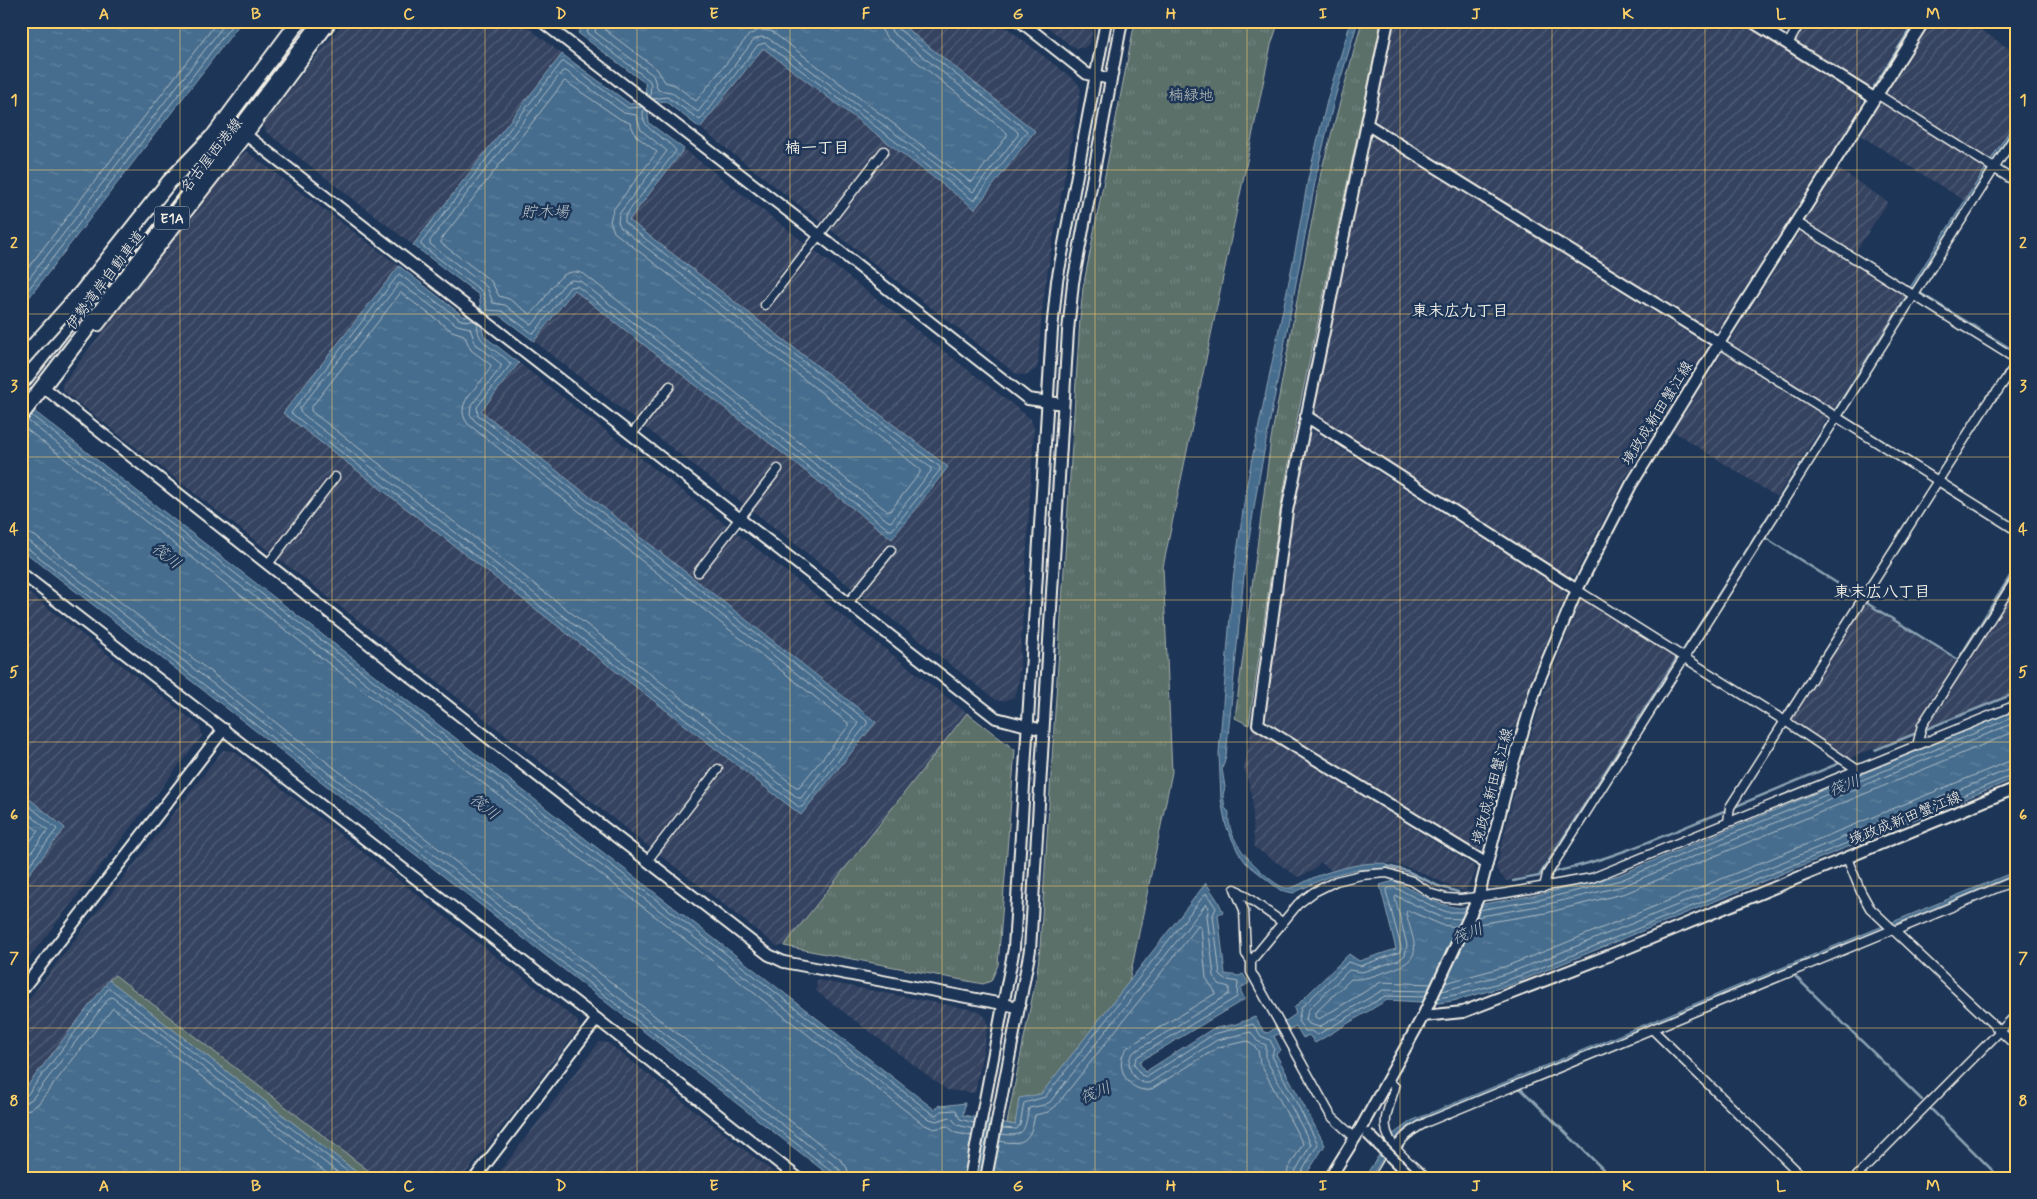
<svg xmlns="http://www.w3.org/2000/svg" width="2037" height="1199" font-family="Mynerve,'Klee One',sans-serif">
  <style>
    .industrial { fill: url(#industrial-furrows) }
    .green { fill: #5b6f6a; stroke: #a8b0a9 }
    .park { fill: url(#park-tufts); stroke: #a8b0a9 }
    .water { fill: url(#water-ripples); stroke: #8ca2b2 }
    .lines { fill: none; stroke-linecap: round; stroke-linejoin: round }
    .shore { stroke: #aebcc4; stroke-width: 1 }
    .stream { stroke: #8ca2b2; stroke-width: 2.5 }
    .street-casing { stroke: #f4f1e8; stroke-width: 11 }
    .secondary-casing { stroke: #f4f1e8; stroke-width: 14 }
    .primary-casing { stroke: #f4f1e8; stroke-width: 15 }
    .highway-casing { stroke: #f4f1e8; stroke-width: 18 }
    .street { stroke: #1d3557; stroke-width: 8 }
    .secondary { stroke: #1d3557; stroke-width: 10 }
    .primary { stroke: #1d3557; stroke-width: 11 }
    .highway { stroke: #1d3557; stroke-width: 14 }
    .secondary-bridge-casing { stroke: #f4f1e8; stroke-width: 14; stroke-linecap: butt }
    .highway-bridge-casing { stroke: #f4f1e8; stroke-width: 18; stroke-linecap: butt }
    .secondary-bridge { stroke: #1d3557; stroke-width: 10 }
    .highway-bridge { stroke: #1d3557; stroke-width: 14 }
    .grid { fill: none; stroke: #ffd166; stroke-width: 1; stroke-opacity: 0.55 }
    .labels { text-anchor: middle; stroke-width: 5; stroke-linejoin: round; paint-order: stroke }
    .shield { fill: #1d3557; stroke: #b4b9bc; stroke-width: 1 }
    .shield-label { font-size: 14px; font-weight: bold; fill: #f4f1e8 }
    .park-label { font-size: 15px; fill: #bec4bc; stroke: #1d3557 }
    .street-label { font-size: 15px; fill: #f4f1e8; stroke: #1d3557 }
    .neighbourhood-label { font-size: 16px; font-weight: bold; fill: #f4f1e8; stroke: #1d3557 }
    .water-label { font-size: 16px; font-style: italic; fill: #b7c3c8; stroke: #1d3557 }
    .neatline { fill: none; stroke: #ffd166; stroke-width: 2 }
    .grid-label { font-size: 16px; text-anchor: middle; font-weight: bold; fill: #ffd166 }
  </style>
  <defs>
    <pattern id="industrial-furrows" width="10" height="10" patternUnits="userSpaceOnUse" patternTransform="scale(1.25)"><rect width="10" height="10" fill="#344360"/><path d="M-1 1l2-2M0 10L10 0M9 11l2-2" fill="none" stroke="#525f77"/></pattern>
    <pattern id="park-tufts" width="24" height="20" patternUnits="userSpaceOnUse" patternTransform="scale(1.25)"><rect width="24" height="20" fill="#5b6f6a"/><path d="M3 7l-1-3M5 7V3M7 7l1-3M15 17l-1-3M17 17v-4M19 17l1-3" fill="none" stroke="#73847f"/></pattern>
    <pattern id="water-ripples" width="26" height="14" patternUnits="userSpaceOnUse" patternTransform="scale(1.25)"><rect width="26" height="14" fill="#466d8e"/><path d="M2 4q2-2 4 0t4 0M15 11q2-2 4 0t4 0" fill="none" stroke="#61829e"/></pattern>
  </defs>
  <rect width="100%" height="100%" fill="#1d3557"/>
  <filter id="ink" filterUnits="userSpaceOnUse"><feTurbulence type="fractalNoise" baseFrequency=".02" numOctaves="2"/><feDisplacementMap in="SourceGraphic" scale="10" xChannelSelector="R" yChannelSelector="G"/><feConvolveMatrix kernelMatrix="1 2 1 2 8 2 1 2 1" color-interpolation-filters="sRGB"/></filter>
  <g filter="url(#ink)">
    <g class="industrial">
      <path d="M344,21H520L562,54L413,245L266,132L263,124Z"/>
      <path d="M563,21H587L578,33Z"/>
      <path d="M897,21H998L1076,81L1081,89L1050,257L1042,310L1038,363L1037,368L1029,374L1021,375L1015,373L700,128L763,48L975,209L1035,131Z"/>
      <path d="M1040,21H1094L1090,43L1084,48H1077L1070,45Z"/>
      <path d="M1394,21H1738L1862,98V105L1719,329L1713,332L1378,124L1374,116Z"/>
      <path d="M1805,21H1912L1870,90L1794,42L1793,40Z"/>
      <path d="M1930,21H1967L2016,53V120L1990,161L1888,98L1885,93Z"/>
      <path d="M1883,102L1986,167L1965,201L1858,134L1878,103Z"/>
      <path d="M1375,137L1704,343L1705,351L1624,480L1575,575L1568,577L1318,417L1313,408L1371,139Z"/>
      <path d="M684,149L1031,419L1034,428L1019,679L1017,691L1014,697L1003,701L996,700L534,341L574,290L892,539L948,468L628,220Z"/>
      <path d="M246,151L399,266L283,413L801,815L876,721L480,411L519,363L967,713L784,946H777L63,391L62,384L238,156Z"/>
      <path d="M1837,168L1888,202L1854,254L1802,221Z"/>
      <path d="M1803,230L1906,296L1832,411L1727,345L1800,231Z"/>
      <path d="M1724,350L1829,415L1777,497L1673,431Z"/>
      <path d="M1312,430L1566,591V595L1531,681L1504,764L1482,849L1476,852L1270,724L1265,715L1284,565L1309,432Z"/>
      <path d="M21,587L200,726L202,736L21,968V884L65,828L21,792Z"/>
      <path d="M2016,587V692L1926,728L1966,666Z"/>
      <path d="M1582,597L1677,656L1538,874L1506,881L1496,869L1520,769L1546,687Z"/>
      <path d="M1865,603L1957,661L1918,723L1916,732L1850,758L1791,720Z"/>
      <path d="M1252,727L1474,866L1476,871L1465,892L1410,868L1386,863H1373L1332,871L1320,862L1314,870L1298,877L1254,847L1252,795L1244,768Z"/>
      <path d="M223,750L234,751L577,1020L579,1029L462,1178H378L116,975L109,980L21,1094V1009Z"/>
      <path d="M817,980L979,1011L987,1019L988,1025L975,1093L947,1090L816,991Z"/>
      <path d="M599,1042L608,1043L781,1178H495Z"/>
    </g>
    <path class="green" d="M115,975L378,1178H364L109,980Z"/>
    <g class="park">
      <path d="M1135,21H1279L1271,45L1163,567L1172,772L1129,982L1041,1095L1015,1125L1007,1123L1037,974L1040,947L1080,319L1083,288Z"/>
      <path d="M1362,21H1382L1298,414L1281,505L1249,725L1235,718L1271,439L1321,172Z"/>
      <path d="M967,713L1015,750L998,965L991,981L983,984L784,946Z"/>
    </g>
    <g class="water">
      <path d="M21,21H242L21,308Z"/>
      <path d="M587,21H897L1035,131L975,209L763,48L700,128L665,101L658,102L648,114L649,123L684,149L629,220L948,467L892,539L574,290L534,341L499,315H492L482,327L484,336L519,363L481,411L876,722L801,815L283,413L399,266L463,316H475L481,309L479,295L413,245L562,54L630,104L638,103L646,93L645,83L578,33Z"/>
      <path d="M1351,21H1358L1335,97L1317,172L1257,489L1245,565L1226,756L1222,769L1225,787L1223,795L1225,808L1229,812C1227,826 1234,840 1242,851C1249,860 1275,887 1286,888C1295,889 1306,880 1315,877C1329,871 1377,857 1389,866L1386,868L1353,870L1330,876L1293,893L1280,890L1246,863L1238,852L1226,826L1221,800L1219,753L1233,580L1247,483L1296,247L1308,179L1328,97Z"/>
      <path d="M2016,120V126L1913,289L1911,291L1909,289Z"/>
      <path d="M1920,292L2016,351V356L1918,295Z"/>
      <path d="M21,401L935,1110L939,1105L941,1106L965,1103L963,1115L1015,1125L1019,1098L1041,1094L1206,883L1218,901L1223,912L1218,914L1225,974L1239,976L1243,974L1249,983L1241,988V992L1245,999L1139,1062L1145,1072L1212,1029L1236,1024L1255,1017L1264,1032L1268,1033L1296,1014L1294,1008L1349,954L1359,961L1396,949L1380,885L1394,881C1417,891 1435,906 1460,908L1542,894L1619,875L2016,710V778L1510,985L1453,1001L1438,1003L1387,1000L1315,1043L1309,1035L1303,1038L1296,1026L1274,1036L1281,1050L1276,1054L1325,1145L1304,1178H833L21,549Z"/>
      <path d="M21,792L65,828L21,884Z"/>
      <path d="M2016,871V874L1410,1126L1400,1133L1370,1178H1364L1392,1135L1411,1121Z"/>
      <path d="M109,980L364,1178H21V1094Z"/>
    </g>
    <g class="lines">
      <g class="shore">
        <path d="M591,21L587,33L649,80L651,84L650,97"/>
        <path d="M597,21L595,32L653,75L658,90L671,92L698,112L754,40L761,37L768,38L973,192L1018,135V132L892,32L888,21"/>
        <path d="M604,21L605,30L657,69L665,82L675,85L696,101L749,35L759,30L771,31L969,181L972,182L1007,136V133L887,38L881,29L880,21"/>
        <path d="M563,71H566L624,113L636,115L641,130L667,151L619,214L618,222L621,228L931,468V471L891,522L888,521L580,281L572,280L565,283L533,324L531,325L505,305L493,303L487,287L430,244V241Z"/>
        <path d="M565,81L620,119L630,123L636,136L657,152L613,210L610,221L614,232L920,469V473L890,511H887L584,274C556,262 548,303 530,314L509,299L499,296L491,281L441,243V240Z"/>
        <path d="M653,99L667,97L700,120L758,45L765,43L974,201L1027,131L896,27L894,21"/>
        <path d="M642,107L628,108L565,62H562L421,243V245L483,292L487,310L502,311L532,333L535,332L570,287L577,286L889,530H892L940,470V467L625,223V216L676,151C667,136 637,131 644,108"/>
        <path d="M21,277L218,21"/>
        <path d="M400,283L457,325L470,328L475,343L501,364V367L471,406L470,414L474,420L858,722V725L801,798H798L300,412V409Z"/>
        <path d="M21,289L227,21"/>
        <path d="M401,293L452,331L464,335L471,350L491,365C485,385 450,401 468,424L848,723V727L799,787H796L311,411V408Z"/>
        <path d="M21,299L235,21"/>
        <path d="M475,321L461,320L399,274L291,413L799,807H802L867,724V721L478,415L477,407L511,364C500,350 474,345 478,323"/>
        <path d="M31,415L931,1113L936,1115L941,1111L956,1110L960,1119L974,1123"/>
        <path d="M27,420L927,1118L936,1121L950,1117L958,1125L973,1129"/>
        <path d="M21,425L923,1124L934,1129L947,1126L956,1133L972,1136"/>
        <path d="M21,531L35,536L842,1161L847,1168L850,1178"/>
        <path d="M21,539L30,542L837,1167L841,1172L842,1178"/>
        <path d="M21,545L26,547L833,1172L836,1178"/>
        <path d="M21,799L57,829L21,876"/>
        <path d="M21,807L48,830L21,866"/>
        <path d="M21,817L38,831L21,853"/>
        <path d="M1479,910L1543,899L1621,880L2016,716"/>
        <path d="M1476,917L1544,905L1623,886L2016,722"/>
        <path d="M1472,925L1546,913L1626,893L2016,731"/>
        <path d="M1445,983L1504,967L1553,948L2007,762L2016,760"/>
        <path d="M1431,984L1381,982L1319,1019L1315,1017V1013L1351,979C1363,980 1373,976 1385,972C1426,959 1415,948 1406,913L1407,910L1442,925L1458,927"/>
        <path d="M1428,991L1383,990L1319,1027L1309,1024L1306,1020L1308,1010L1349,970L1362,972L1399,960L1405,955L1407,945L1395,898L1396,896L1443,918L1461,919"/>
        <path d="M1442,991L1506,974L1555,955L2010,769L2016,768"/>
        <path d="M1425,997L1385,996L1317,1035L1311,1031H1305L1298,1021L1301,1008L1348,962L1360,966L1400,952L1401,947L1386,891L1388,888L1394,887L1434,907L1447,912H1464"/>
        <path d="M1438,998C1480,992 1519,976 1558,961L2016,774"/>
        <path d="M21,1097L27,1095L108,989H111L356,1178"/>
        <path d="M21,1103L27,1102L32,1099L109,998L112,997L345,1178"/>
        <path d="M21,1111L30,1109L38,1104L113,1008L333,1178"/>
        <path d="M1002,1128L1017,1129L1020,1125L1024,1103L1045,1097L1206,893L1216,908L1213,915L1220,975L1224,979L1238,982L1237,997L1137,1057L1134,1064L1141,1075L1147,1077L1214,1034L1253,1024L1261,1036L1270,1040L1274,1048L1272,1056L1318,1144L1301,1173V1178"/>
        <path d="M1001,1134C1027,1138 1024,1129 1029,1108L1044,1105L1050,1102L1206,904L1209,907L1207,916L1214,976L1219,984L1229,987V994L1134,1052C1122,1063 1134,1085 1149,1083L1217,1040L1251,1032L1257,1041L1266,1045V1059L1311,1144L1296,1170L1294,1178"/>
        <path d="M999,1141C1026,1146 1030,1140 1035,1115L1048,1112L1056,1106L1198,926L1201,928L1206,978L1216,993L1128,1047C1112,1063 1127,1093 1150,1090L1219,1047L1248,1041L1258,1050L1260,1063L1303,1144L1288,1169L1287,1178"/>
      </g>
      <g class="stream">
        <path d="M1874,87L1915,21"/>
        <path d="M1834,412L1907,296"/>
        <path d="M1941,488L2016,535"/>
        <path d="M1764,537L1859,597"/>
        <path d="M1865,602L1957,659"/>
        <path d="M1682,652L1831,417"/>
        <path d="M1961,655L2016,567"/>
        <path d="M1924,730L2016,693"/>
        <path d="M1875,750L1914,734"/>
        <path d="M1734,807L1842,762"/>
        <path d="M1387,866L1407,871L1438,886L1458,892"/>
        <path d="M1554,872C1613,859 1668,834 1724,811"/>
        <path d="M1513,881L1539,876L1677,658"/>
        <path d="M1795,976L1922,1100"/>
        <path d="M1521,1089L1612,1178"/>
        <path d="M1930,1108L2000,1178"/>
      </g>
      <defs>
        <g id="street">
          <path d="M1788,44L1801,21"/>
          <path d="M1877,94L2016,182"/>
          <path d="M1796,222L2016,359"/>
          <path d="M765,305L884,151"/>
          <path d="M1719,343L2016,530"/>
          <path d="M632,434L670,386"/>
          <path d="M268,564L335,477"/>
          <path d="M698,572L778,469"/>
          <path d="M1577,590L1785,721L1858,770"/>
          <path d="M848,603L891,550"/>
          <path d="M1917,746L1922,725L2016,579"/>
          <path d="M1728,822L1730,807L1990,399L1997,392L2016,364"/>
          <path d="M1847,858L1861,892L1870,908L2016,1046"/>
          <path d="M647,861L718,769"/>
          <path d="M1544,887L1547,874L2016,134"/>
          <path d="M1235,889L1244,910L1246,954L1251,961V972L1331,1116L1355,1138"/>
          <path d="M1237,890L1282,922"/>
          <path d="M1894,931L2016,880"/>
          <path d="M1251,961L1298,904L1314,892L1336,881L1361,875L1387,873L1412,881L1432,894L1446,898L1461,899L1506,893L1592,878L2016,705"/>
          <path d="M1653,1030L1804,1178"/>
          <path d="M1388,1080L1395,1087C1392,1097 1388,1107 1386,1118C1382,1144 1409,1161 1426,1178"/>
          <path d="M1385,1168L1396,1178"/>
          <path d="M1378,1178C1397,1150 1394,1139 1427,1122L1892,930"/>
          <path d="M1855,1178L2016,1015"/>
        </g>
        <g id="secondary">
          <path d="M541,21L819,235L1028,399L1063,404"/>
          <path d="M1020,21L1087,74L1111,79"/>
          <path d="M1388,21L1287,511L1258,724L1487,864"/>
          <path d="M1751,21L1874,98"/>
          <path d="M1924,21L1719,343L1631,485L1577,590L1537,685L1512,767L1478,898L1423,1016L1463,1012L1608,956L2016,788"/>
          <path d="M1368,125L1719,343"/>
          <path d="M246,135L996,718L1043,730"/>
          <path d="M47,390L468,722L769,955L784,962L1018,1007"/>
          <path d="M1306,416L1577,590"/>
          <path d="M21,573L597,1019L798,1178"/>
          <path d="M21,991L224,729"/>
          <path d="M475,1178L597,1019"/>
          <path d="M970,1178L1014,948L1052,330L1057,281L1106,21"/>
          <path d="M986,1178L1030,950L1068,331L1073,283L1122,21"/>
          <path d="M1330,1178L1361,1128L1423,1016"/>
        </g>
        <path id="primary" d="M98,325L246,135L331,21"/>
        <g id="highway">
          <path d="M206,146L299,21"/>
          <path d="M21,383L179,180"/>
          <path d="M21,415L322,21"/>
        </g>
      </defs>
      <use href="#street" class="street-casing"/>
      <use href="#secondary" class="secondary-casing"/>
      <use href="#primary" class="primary-casing"/>
      <use href="#highway" class="highway-casing"/>
      <use href="#street" class="street"/>
      <use href="#secondary" class="secondary"/>
      <use href="#primary" class="primary"/>
      <use href="#highway" class="highway"/>
      <defs>
        <path id="secondary-bridge" d="M1368,1134L1412,1178"/>
        <path id="highway-bridge" d="M21,360L81,293L169,182L212,137"/>
      </defs>
      <use href="#secondary-bridge" class="secondary-bridge-casing"/>
      <use href="#highway-bridge" class="highway-bridge-casing"/>
      <use href="#secondary-bridge" class="secondary-bridge"/>
      <use href="#highway-bridge" class="highway-bridge"/>
    </g>
  </g>
  <path class="grid" d="M180,21V1178M332,21V1178M485,21V1178M637,21V1178M790,21V1178M942,21V1178M1095,21V1178M1247,21V1178M1400,21V1178M1552,21V1178M1705,21V1178M1857,21V1178M21,170H2016M21,314H2016M21,457H2016M21,600H2016M21,742H2016M21,886H2016M21,1028H2016"/>
  <g class="labels">
    <rect class="shield" x="154.5" y="206.5" width="35" height="23" rx="4"/>
    <g class="shield-label">
      <text x="172" y="223">E1A</text>
    </g>
    <g class="park-label">
      <text x="1191" y="100">楠緑地</text>
    </g>
    <g class="street-label">
      <text transform="translate(211 155) rotate(-52)" y="5">名古屋西港線</text>
      <text transform="translate(105 280) rotate(-53)" y="5">伊勢湾岸自動車道</text>
      <text transform="translate(1657 413) rotate(-58)" y="5">境政成新田蟹江線</text>
      <text transform="translate(1492 786) rotate(-75)" y="5">境政成新田蟹江線</text>
      <text transform="translate(1905 818) rotate(-22)" y="5">境政成新田蟹江線</text>
    </g>
    <g class="neighbourhood-label">
      <text x="817" y="153">楠一丁目</text>
      <text x="1460" y="316">東末広九丁目</text>
      <text x="1882" y="597">東末広八丁目</text>
    </g>
    <g class="water-label">
      <text x="545" y="217">貯木場</text>
      <text transform="translate(167 555) rotate(38)" y="6">筏川</text>
      <text transform="translate(1844 785) rotate(-21)" y="6">筏川</text>
      <text transform="translate(485 806) rotate(38)" y="6">筏川</text>
      <text transform="translate(1467 933) rotate(-21)" y="6">筏川</text>
      <text transform="translate(1095 1092) rotate(-23)" y="6">筏川</text>
    </g>
  </g>
  <rect width="2037" height="1199" fill="none" stroke="#1d3557" stroke-width="55"/>
  <rect x="28" y="28" width="1982" height="1144" class="neatline"/>
  <g class="grid-label">
    <text x="104" y="19">A</text>
    <text x="256" y="19">B</text>
    <text x="409" y="19">C</text>
    <text x="561" y="19">D</text>
    <text x="714" y="19">E</text>
    <text x="866" y="19">F</text>
    <text x="1018" y="19">G</text>
    <text x="1171" y="19">H</text>
    <text x="1323" y="19">I</text>
    <text x="1476" y="19">J</text>
    <text x="1628" y="19">K</text>
    <text x="1781" y="19">L</text>
    <text x="1933" y="19">M</text>
    <text x="14" y="105">1</text>
    <text x="2023" y="105">1</text>
    <text x="14" y="248">2</text>
    <text x="2023" y="248">2</text>
    <text x="14" y="391">3</text>
    <text x="2023" y="391">3</text>
    <text x="14" y="534">4</text>
    <text x="2023" y="534">4</text>
    <text x="14" y="677">5</text>
    <text x="2023" y="677">5</text>
    <text x="14" y="820">6</text>
    <text x="2023" y="820">6</text>
    <text x="14" y="963">7</text>
    <text x="2023" y="963">7</text>
    <text x="14" y="1106">8</text>
    <text x="2023" y="1106">8</text>
    <text x="104" y="1191">A</text>
    <text x="256" y="1191">B</text>
    <text x="409" y="1191">C</text>
    <text x="561" y="1191">D</text>
    <text x="714" y="1191">E</text>
    <text x="866" y="1191">F</text>
    <text x="1018" y="1191">G</text>
    <text x="1171" y="1191">H</text>
    <text x="1323" y="1191">I</text>
    <text x="1476" y="1191">J</text>
    <text x="1628" y="1191">K</text>
    <text x="1781" y="1191">L</text>
    <text x="1933" y="1191">M</text>
  </g>
</svg>
